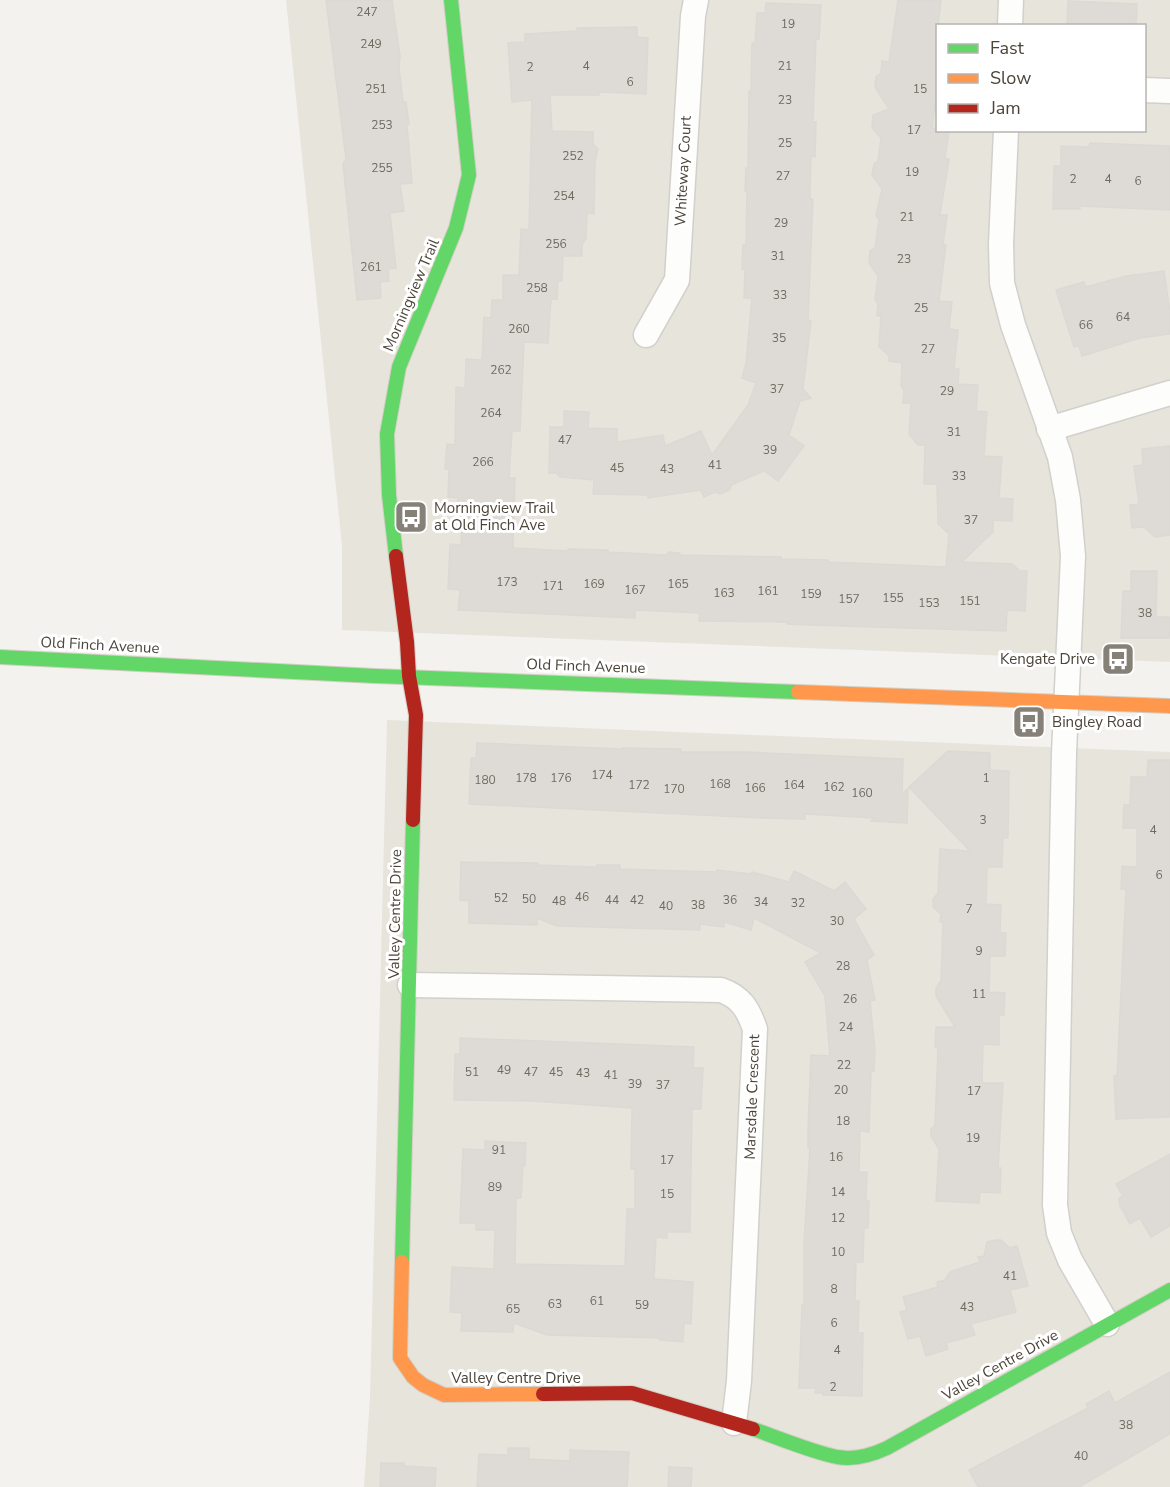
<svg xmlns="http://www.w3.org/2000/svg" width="1170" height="1487" font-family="'Nunito Sans',sans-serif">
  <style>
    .residential { fill: #e7e4dc; fill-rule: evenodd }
    .building { fill: #dedbd6; stroke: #dcd9d4; stroke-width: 1.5 }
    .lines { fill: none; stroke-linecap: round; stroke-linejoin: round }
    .street-casing { stroke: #d2d0cb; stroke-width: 27 }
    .fast-casing { stroke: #d3cfc5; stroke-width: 16 }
    .slow-casing { stroke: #d3cfc5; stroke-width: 16 }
    .jam-casing { stroke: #d3cfc5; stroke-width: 16 }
    .street { stroke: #fdfdfc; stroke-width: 24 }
    .fast { stroke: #63d668; stroke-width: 14 }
    .slow { stroke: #ff974d; stroke-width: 14 }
    .jam { stroke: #b3261e; stroke-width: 14 }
    .labels { text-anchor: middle; stroke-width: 6; stroke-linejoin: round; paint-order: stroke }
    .number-label { font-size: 12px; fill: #706a61 }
    .street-label { font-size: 15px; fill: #4b4439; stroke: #fff }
    .poi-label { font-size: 15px; fill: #4b4439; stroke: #fff; text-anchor: start }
  </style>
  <rect width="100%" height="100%" fill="#f4f2ee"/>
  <g class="residential">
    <path d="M286,0H1170V662L342,630V546ZM938,26H1144V130H938Z"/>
    <path d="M387,720L1170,752V1487H364L370,1396Z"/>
  </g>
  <g class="building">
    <path d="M326,0H392L400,56L399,68L403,102H406L409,124L407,125L412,183L400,184L404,211L390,213L396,268L388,269L389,281L380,282L381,298L357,300L343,164L346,159Z"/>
    <path d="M898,0H941L938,26V84L932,128L938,129V130L949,131L945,158L949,159L940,215H947L943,245H946L939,301L952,302L949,329L958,330L954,369H959L958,384L978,385L976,411L987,412L984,456L1002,457L999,498L1013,499L1012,521L993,520V532L962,562L1012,564L1020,571H1027L1025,611L1007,610L1006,631L809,625L787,624V622L699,621L700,613L635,610V618L458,610L460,590L448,589L450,544L461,545L463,505H457L458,498L448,497L449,469H445L447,444L455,445L456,387L465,388L466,359L482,360L484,317L491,318L492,300H503V275H519L521,229L529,230L532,100L512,102L508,43L525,42V34L577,31V28L637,27V37L648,38L646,94L599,92V95H550L552,131L593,132V144L598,149L595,161L594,214L587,213L586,239L582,244V256H563L562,281H558L557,299H551L548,343L524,342L520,431H512L509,478H515L513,548L568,551V549L608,550V552L666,555L669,552L679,553L681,555L781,557V559L828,560V562L946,567L949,534L938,524L937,484H924L925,445H918L909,434L911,403H903L904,390L901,386L902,363L889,361V356L879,347L881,316H877L878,304L875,299L878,276L869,263L870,251L875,248L879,219L876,216L882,189L872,175L874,164L878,161L881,138L872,128L873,115L889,109L875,87L876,77L881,73L882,61L889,62Z"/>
    <path d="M1068,1L1137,4L1136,26H1067Z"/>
    <path d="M766,3L821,5L819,39H816L813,122H816L815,157L811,156L810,199H813L808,321H811L803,389L811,398L800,401L789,435L804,446L778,481L764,471L731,485L730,490L720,494L715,492L704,497L701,490L648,498V495L593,494L594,480L560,477L556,473H549L550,427H564V411L589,412L588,428L617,429V442L663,435L665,446L701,431L712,455L748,405L756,383L742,378L746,363L752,298H744L745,269H742L743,245H746L747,191H745L746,168H748L749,91H751L752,43L755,44L757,13H765Z"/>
    <path d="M1090,143L1170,146V210L1080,206V209H1053L1054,166H1061V146L1089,147Z"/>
    <path d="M1164,271L1170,313V334L1140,338L1082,356L1079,346L1074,347L1056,290L1084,282L1086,287L1126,276Z"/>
    <path d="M1170,446V535L1155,537L1144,527L1132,528L1130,505L1139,504L1134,466L1143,465L1142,449Z"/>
    <path d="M1131,571H1157L1156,617H1170V638H1121L1123,591H1131Z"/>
    <path d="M477,743L622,749V748L681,749V752H747L903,759L902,794L908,788L907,823L871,821L874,818L805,814V819L763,818L469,804L471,758H476Z"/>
    <path d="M948,751L990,753V770L1009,771L1008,838H1003L1002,867H987L986,904L1001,905L1000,933H1006L1005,956H990L989,992L1005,993L1004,1015H999V1045L983,1044L982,1083H1003L998,1168H1001L1000,1193L980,1192L979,1203L936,1201L939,1149L931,1136V1129L935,1125L938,1048L935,1047L936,1027H955L936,996V988L941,981L943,922H940L941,914L933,907V899L938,893L940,849L970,851L909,787Z"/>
    <path d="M1148,760H1170V1117L1116,1119L1114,1076H1117L1126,889H1121L1122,866L1137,867V828H1123L1124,805H1130L1131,777H1147Z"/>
    <path d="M461,862L538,863V865L597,867V865H620V869L716,872L717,870L751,874L752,872L789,882L794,871L834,891L845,882L866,909L854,919L874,955L867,960L875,1000L870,1001L875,1050L874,1071H871L869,1132L860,1131L859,1172H867L866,1200L869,1201L868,1228H864L863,1262H856L855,1301H859L858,1333H863L862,1396L823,1395V1393H815L816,1388H799L802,1305H804V1243L810,1148H808V1129L811,1055L830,1056L825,996L805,962L821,953L754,918L751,930L724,922V927L700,924V930L557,926L537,918V925L469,923V901L460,900Z"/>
    <path d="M460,1038L694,1047L693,1068H703L701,1109H692L690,1232H667V1238L656,1237L654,1279L693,1282L691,1324L684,1323L683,1342L660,1340V1338L547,1335L514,1323L513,1332L461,1331L462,1313L450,1312L452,1267L494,1269L495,1230H476V1223H460L463,1149L485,1150V1141L526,1143L525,1166H523L521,1198H516L515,1264L625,1266L627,1209H635V1169H631L632,1108L533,1101L454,1100L455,1054H460Z"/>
    <path d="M1170,1154V1226L1151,1237L1140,1218L1130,1224L1120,1206L1119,1198L1123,1196L1116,1184Z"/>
    <path d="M996,1240H1001L1010,1248L1017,1246L1028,1286L1010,1290L1016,1312L971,1324L975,1335L946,1343L948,1349L926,1356L920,1336L908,1339L900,1312L907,1310L903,1297L938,1287L937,1282L945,1280L950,1272L980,1262L978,1257L984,1256L987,1242Z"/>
    <path d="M1170,1372V1434L1079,1487H978L969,1470L1088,1408L1086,1404L1109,1391L1115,1403Z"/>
    <path d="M508,1448H529V1459L570,1461V1450L629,1452L627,1487H477L479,1454L508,1455Z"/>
    <path d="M381,1463H404V1466L436,1468L435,1487H380Z"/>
    <path d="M669,1467L692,1468L691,1487H668Z"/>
  </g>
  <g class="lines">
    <defs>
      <g id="street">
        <path d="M1010,26L1011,0"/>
        <path d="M1144,90L1170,91"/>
        <path d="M1006,130L1001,244L1002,283L1013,325L1060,457L1068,500L1073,556L1064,753L1055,1205L1059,1233L1070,1260L1107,1324"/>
        <path d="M646,335L677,280L693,16L696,0"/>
        <path d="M1049,429L1170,393"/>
        <path d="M410,985L721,990C741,997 748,1009 755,1029L739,1381L734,1423"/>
      </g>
      <g id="fast">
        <path d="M396,556L389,495L387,434L399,367L456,228L469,175L451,0"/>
        <path d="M0,657L375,676L798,692"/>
        <path d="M402,1262L413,820"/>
        <path d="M753,1429C779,1438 812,1452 837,1457C854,1460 872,1455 887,1448L1170,1290"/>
      </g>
      <g id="slow">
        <path d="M798,692L1170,706"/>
        <path d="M402,1262L400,1358L413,1377L423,1385L444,1395L543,1394"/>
      </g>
      <g id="jam">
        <path d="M396,556L407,642L409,676L416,715L413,820"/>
        <path d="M543,1394L632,1393L753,1429"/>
      </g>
    </defs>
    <use href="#street" class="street-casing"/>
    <use href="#fast" class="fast-casing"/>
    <use href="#slow" class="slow-casing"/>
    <use href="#jam" class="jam-casing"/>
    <use href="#street" class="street"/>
    <use href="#fast" class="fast"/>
    <use href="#slow" class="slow"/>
    <use href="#jam" class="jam"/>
  </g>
  <defs>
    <symbol id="bus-square" viewBox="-11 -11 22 22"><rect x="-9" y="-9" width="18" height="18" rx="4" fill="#868178" stroke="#fff"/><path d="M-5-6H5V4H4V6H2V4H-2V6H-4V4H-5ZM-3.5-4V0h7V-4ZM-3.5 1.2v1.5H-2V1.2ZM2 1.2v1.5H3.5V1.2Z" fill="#fff"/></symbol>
  </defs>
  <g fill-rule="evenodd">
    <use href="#bus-square" x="392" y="498" width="38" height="38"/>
    <use href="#bus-square" x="1099" y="640" width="38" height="38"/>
    <use href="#bus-square" x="1010" y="703" width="38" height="38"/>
  </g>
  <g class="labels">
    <g class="number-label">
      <text x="367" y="16">247</text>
      <text x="788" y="28">19</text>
      <text x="371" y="48">249</text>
      <text x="586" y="70">4</text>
      <text x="785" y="70">21</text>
      <text x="530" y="71">2</text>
      <text x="630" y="86">6</text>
      <text x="376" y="93">251</text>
      <text x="920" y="93">15</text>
      <text x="785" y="104">23</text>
      <text x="382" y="129">253</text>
      <text x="914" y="134">17</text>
      <text x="785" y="147">25</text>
      <text x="573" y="160">252</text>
      <text x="382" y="172">255</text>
      <text x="912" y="176">19</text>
      <text x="783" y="180">27</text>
      <text x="1073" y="183">2</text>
      <text x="1108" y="183">4</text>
      <text x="1138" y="185">6</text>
      <text x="564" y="200">254</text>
      <text x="907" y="221">21</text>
      <text x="781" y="227">29</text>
      <text x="556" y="248">256</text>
      <text x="778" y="260">31</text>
      <text x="904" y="263">23</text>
      <text x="371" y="271">261</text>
      <text x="537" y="292">258</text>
      <text x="780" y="299">33</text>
      <text x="921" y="312">25</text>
      <text x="1123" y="321">64</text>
      <text x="1086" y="329">66</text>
      <text x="519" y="333">260</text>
      <text x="779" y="342">35</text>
      <text x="928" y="353">27</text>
      <text x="501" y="374">262</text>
      <text x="777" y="393">37</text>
      <text x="947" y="395">29</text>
      <text x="491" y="417">264</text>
      <text x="954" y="436">31</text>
      <text x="565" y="444">47</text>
      <text x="770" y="454">39</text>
      <text x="483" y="466">266</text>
      <text x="715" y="469">41</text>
      <text x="617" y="472">45</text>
      <text x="667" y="473">43</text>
      <text x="959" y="480">33</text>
      <text x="971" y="524">37</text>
      <text x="507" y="586">173</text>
      <text x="594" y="588">169</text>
      <text x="678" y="588">165</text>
      <text x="553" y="590">171</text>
      <text x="635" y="594">167</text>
      <text x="768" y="595">161</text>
      <text x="724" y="597">163</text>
      <text x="811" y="598">159</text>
      <text x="893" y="602">155</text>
      <text x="849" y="603">157</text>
      <text x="970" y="605">151</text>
      <text x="929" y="607">153</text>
      <text x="1145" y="617">38</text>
      <text x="602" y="779">174</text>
      <text x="526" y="782">178</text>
      <text x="561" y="782">176</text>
      <text x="986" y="782">1</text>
      <text x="485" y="784">180</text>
      <text x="720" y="788">168</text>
      <text x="639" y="789">172</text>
      <text x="794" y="789">164</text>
      <text x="834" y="791">162</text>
      <text x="755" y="792">166</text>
      <text x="674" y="793">170</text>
      <text x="862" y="797">160</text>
      <text x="983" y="824">3</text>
      <text x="1153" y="834">4</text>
      <text x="1159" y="879">6</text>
      <text x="582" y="901">46</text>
      <text x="501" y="902">52</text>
      <text x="529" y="903">50</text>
      <text x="612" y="904">44</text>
      <text x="637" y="904">42</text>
      <text x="730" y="904">36</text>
      <text x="559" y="905">48</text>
      <text x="761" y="906">34</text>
      <text x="798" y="907">32</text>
      <text x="698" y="909">38</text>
      <text x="666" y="910">40</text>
      <text x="969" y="913">7</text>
      <text x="837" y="925">30</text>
      <text x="979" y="955">9</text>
      <text x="843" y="970">28</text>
      <text x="979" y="998">11</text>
      <text x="850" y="1003">26</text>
      <text x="846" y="1031">24</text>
      <text x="844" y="1069">22</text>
      <text x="504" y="1074">49</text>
      <text x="472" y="1076">51</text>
      <text x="531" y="1076">47</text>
      <text x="556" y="1076">45</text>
      <text x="583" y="1077">43</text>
      <text x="611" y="1079">41</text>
      <text x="635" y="1088">39</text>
      <text x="663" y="1089">37</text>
      <text x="841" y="1094">20</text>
      <text x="974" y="1095">17</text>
      <text x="843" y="1125">18</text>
      <text x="973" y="1142">19</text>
      <text x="499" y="1154">91</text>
      <text x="836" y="1161">16</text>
      <text x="667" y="1164">17</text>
      <text x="495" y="1191">89</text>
      <text x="838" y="1196">14</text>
      <text x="667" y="1198">15</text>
      <text x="838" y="1222">12</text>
      <text x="838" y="1256">10</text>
      <text x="1010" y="1280">41</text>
      <text x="834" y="1293">8</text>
      <text x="597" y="1305">61</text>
      <text x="555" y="1308">63</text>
      <text x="642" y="1309">59</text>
      <text x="967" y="1311">43</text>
      <text x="513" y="1313">65</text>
      <text x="834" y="1327">6</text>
      <text x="837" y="1354">4</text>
      <text x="833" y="1391">2</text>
      <text x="1126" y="1429">38</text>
      <text x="1081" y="1460">40</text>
    </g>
    <g class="street-label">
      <text transform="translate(683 171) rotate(-87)" y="5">Whiteway Court</text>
      <text transform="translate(411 295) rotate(-67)" y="5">Morningview Trail</text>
      <text transform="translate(100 645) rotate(3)" y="5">Old Finch Avenue</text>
      <text transform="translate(586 666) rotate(2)" y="5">Old Finch Avenue</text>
      <text transform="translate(395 914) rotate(-89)" y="5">Valley Centre Drive</text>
      <text transform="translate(752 1097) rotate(-88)" y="5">Marsdale Crescent</text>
      <text transform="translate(1000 1365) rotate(-29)" y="5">Valley Centre Drive</text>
      <text x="516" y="1383">Valley Centre Drive</text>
    </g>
    <g class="poi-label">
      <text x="434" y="513">Morningview Trail<tspan x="434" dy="17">at Old Finch Ave</tspan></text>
      <text x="1095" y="664" text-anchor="end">Kengate Drive</text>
      <text x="1052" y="727">Bingley Road</text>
    </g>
  </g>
  <rect x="936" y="24" width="210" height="108" fill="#ffffff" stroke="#b7b4b0" stroke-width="1.5"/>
  <rect x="948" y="44" width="30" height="9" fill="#63d668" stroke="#b7b4b0" stroke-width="1.5"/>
  <text x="990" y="54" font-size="18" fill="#4b4439">Fast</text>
  <rect x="948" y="74" width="30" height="9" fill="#ff974d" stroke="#b7b4b0" stroke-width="1.5"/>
  <text x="990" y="84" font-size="18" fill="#4b4439">Slow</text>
  <rect x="948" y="104" width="30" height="9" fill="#b3261e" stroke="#b7b4b0" stroke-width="1.5"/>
  <text x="990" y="114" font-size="18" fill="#4b4439">Jam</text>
</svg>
